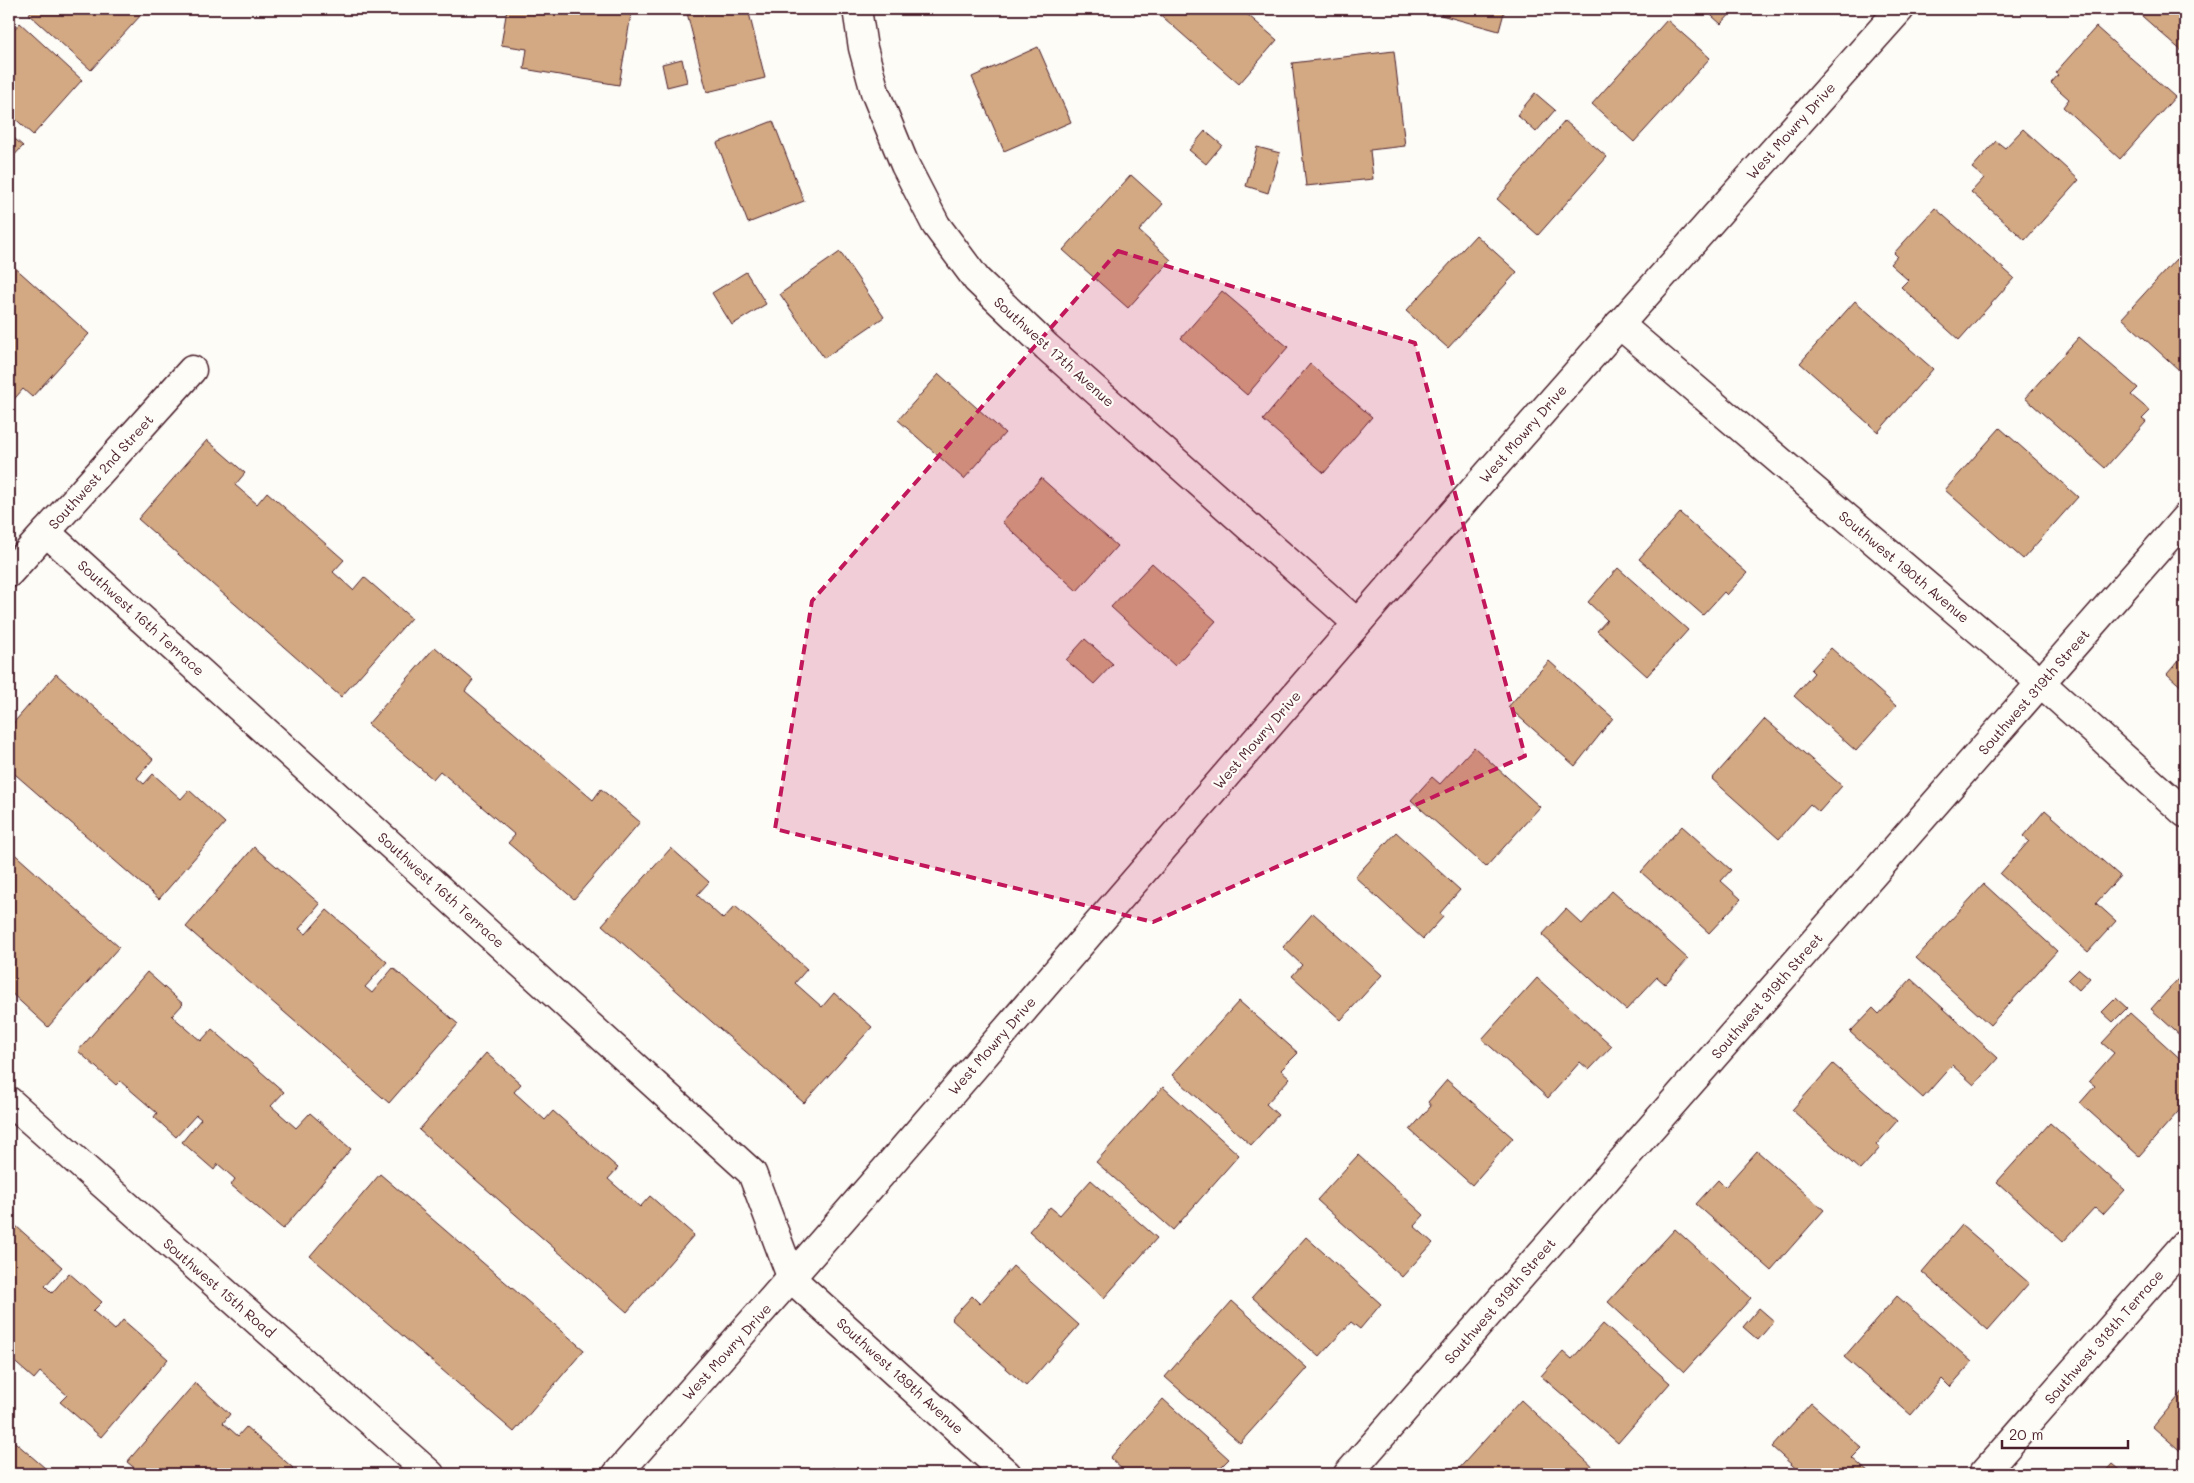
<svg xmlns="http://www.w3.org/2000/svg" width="2194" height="1483" font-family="Mali,sans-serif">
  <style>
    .building { fill: #d2a983; stroke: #4a1f2b }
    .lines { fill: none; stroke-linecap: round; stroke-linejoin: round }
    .minor-casing { stroke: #4a1f2b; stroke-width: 31 }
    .tertiary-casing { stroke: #4a1f2b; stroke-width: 31 }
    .minor { stroke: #fdfcf7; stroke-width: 28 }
    .tertiary { stroke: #fdfcf7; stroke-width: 28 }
    .marked { fill: #c2185b; fill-opacity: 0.2; stroke: #c2185b; stroke-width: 4; stroke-dasharray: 10 6; stroke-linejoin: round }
    .labels { text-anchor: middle; stroke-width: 4.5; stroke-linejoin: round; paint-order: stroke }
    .street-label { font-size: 14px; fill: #4a1f2b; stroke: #fdfcf7 }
  </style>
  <rect width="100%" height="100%" fill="#fdfcf7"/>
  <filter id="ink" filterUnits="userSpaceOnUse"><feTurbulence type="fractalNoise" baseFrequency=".02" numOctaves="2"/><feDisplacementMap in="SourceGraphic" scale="10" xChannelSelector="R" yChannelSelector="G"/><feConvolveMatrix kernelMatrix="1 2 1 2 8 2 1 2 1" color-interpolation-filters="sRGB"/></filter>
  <g filter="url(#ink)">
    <g class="building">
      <path d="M33,9H134L141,15L91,70L29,14Z"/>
      <path d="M507,9H632L619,85L524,69L527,49L501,45Z"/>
      <path d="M686,9H748L765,78L707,92Z"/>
      <path d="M1157,9H1241L1277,40L1239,84L1156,11Z"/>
      <path d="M1443,9H1505L1499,31L1441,15Z"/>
      <path d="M1704,9H1735L1721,24Z"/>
      <path d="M2134,9H2185V54Z"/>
      <path d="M1667,20L1710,58L1634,142L1592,104Z"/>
      <path d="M20,23L82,80L33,135L9,113V35Z"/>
      <path d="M2096,27L2175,97L2120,159L2063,107L2069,99L2051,83L2058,75L2055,73Z"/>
      <path d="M1038,47L1071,122L1004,151L972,77Z"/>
      <path d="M1394,51L1405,146L1370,150L1373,179L1306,186L1292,63Z"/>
      <path d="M682,59L687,82L667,87L662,64Z"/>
      <path d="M1535,93L1555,110L1536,132L1517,115Z"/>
      <path d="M773,121L804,201L748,223L717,143Z"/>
      <path d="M1565,121L1607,157L1538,235L1497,199Z"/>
      <path d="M2023,129L2079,180L2025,240L1971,192L1984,178L1972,168L1996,141L2005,148Z"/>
      <path d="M1205,131L1222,145L1206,164L1189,150Z"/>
      <path d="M9,134L23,146L9,161Z"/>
      <path d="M1257,147L1280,153L1268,193L1246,186Z"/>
      <path d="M1131,175L1163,204L1139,231L1171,260L1128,308L1063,250Z"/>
      <path d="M1935,208L2014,278L1959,340L1901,287L1908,280L1890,264L1897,256L1894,253Z"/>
      <path d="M1476,235L1517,272L1448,348L1406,311Z"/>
      <path d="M840,252L884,317L824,358L780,294Z"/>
      <path d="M2176,259L2185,267V363L2179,370L2122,318Z"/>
      <path d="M11,264L89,334L32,397L23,389L9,405V267Z"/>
      <path d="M746,272L766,304L732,325L712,293Z"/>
      <path d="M1222,291L1288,347L1247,395L1181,338Z"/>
      <path d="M1855,301L1933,369L1878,432L1800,363Z"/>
      <path d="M2079,337L2138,388L2131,395L2150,411L2142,419L2146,422L2105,468L2025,398Z"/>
      <path d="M1310,364L1372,417L1324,473L1263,420Z"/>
      <path d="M939,374L1005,433L964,479L898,420Z"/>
      <path d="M2000,428L2078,497L2023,559L1945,490Z"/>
      <path d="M207,440L245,473L235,485L257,504L267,492L344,560L333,572L353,590L364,577L411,618L341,697L138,519Z"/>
      <path d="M1041,478L1117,546L1077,591L1002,522Z"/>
      <path d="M1680,513L1747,573L1727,595L1724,592L1703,615L1639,559Z"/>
      <path d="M1152,563L1216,621L1175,666L1111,607Z"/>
      <path d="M1618,568L1688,630L1647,676L1597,631L1607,620L1588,602Z"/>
      <path d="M1085,639L1113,664L1094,684L1066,660Z"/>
      <path d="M435,647L473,680L465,691L593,800L601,789L640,822L574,899L508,843L515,835L440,771L433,779L368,724Z"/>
      <path d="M1831,648L1896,706L1856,751L1794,696L1814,673L1811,670Z"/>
      <path d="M2185,653V690L2167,674Z"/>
      <path d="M1549,661L1613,718L1575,766L1508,707Z"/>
      <path d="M56,674L153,759L137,778L144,784L153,774L181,799L189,790L225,823L159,899L9,769V728Z"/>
      <path d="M1765,719L1842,786L1819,812L1810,804L1779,839L1712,779Z"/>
      <path d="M1474,747L1540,807L1486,867L1411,800L1432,777L1440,784Z"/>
      <path d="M2045,810L2120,876L2096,903L2116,921L2088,952L2000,874L2029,841L2023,836Z"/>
      <path d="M1682,826L1731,870L1721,881L1741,899L1709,933L1641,872Z"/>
      <path d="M1396,832L1460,890L1440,913L1443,917L1423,939L1355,877Z"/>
      <path d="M254,847L320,904L299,929L306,934L327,910L387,962L365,987L372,993L393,968L458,1024L389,1103L186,927Z"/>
      <path d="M671,848L709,882L697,895L723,919L735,906L807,969L795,983L822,1007L834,993L872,1027L804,1103L602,925Z"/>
      <path d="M9,849L119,947L48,1027L9,991Z"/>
      <path d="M1984,884L2057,951L1990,1025L1916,958Z"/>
      <path d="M1612,891L1688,959L1665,984L1657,977L1626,1010L1542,935L1566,909L1582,924Z"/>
      <path d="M1313,913L1382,975L1341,1020L1292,976L1302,965L1283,947Z"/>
      <path d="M2079,969L2090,978L2079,990L2068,980Z"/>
      <path d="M2185,971V1040L2151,1009Z"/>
      <path d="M147,972L183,1004L172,1016L201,1041L212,1029L284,1092L271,1106L296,1128L310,1113L351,1149L283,1229L231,1185L235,1179L218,1164L214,1170L182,1142L201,1119L196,1115L176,1137L154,1117L157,1113L120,1081L116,1085L78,1051Z"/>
      <path d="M1537,978L1612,1046L1589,1070L1580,1062L1548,1098L1482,1039Z"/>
      <path d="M1911,979L1998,1058L1974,1085L1952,1065L1923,1098L1850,1032L1873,1008L1879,1014Z"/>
      <path d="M2116,998L2127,1008L2113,1022L2102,1012Z"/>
      <path d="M1239,1001L1298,1053L1281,1070L1290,1078L1266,1104L1278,1115L1251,1145L1172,1075Z"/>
      <path d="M2130,1013L2185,1063V1104L2139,1156L2080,1103L2095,1086L2089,1081L2114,1053L2102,1043Z"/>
      <path d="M486,1053L521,1084L514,1092L545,1120L553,1111L618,1168L608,1179L640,1207L650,1196L694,1235L627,1312L419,1130Z"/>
      <path d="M1833,1064L1897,1121L1876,1145L1880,1148L1860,1170L1792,1110Z"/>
      <path d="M1447,1080L1513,1138L1472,1185L1410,1130L1431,1106L1428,1102Z"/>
      <path d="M1163,1087L1239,1155L1173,1230L1096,1162Z"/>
      <path d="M2050,1123L2125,1190L2103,1214L2095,1207L2063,1242L1997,1182Z"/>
      <path d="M1757,1151L1824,1210L1771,1270L1696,1204L1718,1180L1725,1187Z"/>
      <path d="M1358,1155L1424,1215L1414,1226L1433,1243L1402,1277L1317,1200Z"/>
      <path d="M380,1174L584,1350L514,1432L310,1256Z"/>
      <path d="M1091,1180L1157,1238L1104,1298L1029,1231L1050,1207L1060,1215Z"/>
      <path d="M1962,1225L2029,1283L1988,1330L1922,1272Z"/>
      <path d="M16,1226L62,1267L45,1286L52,1293L69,1273L102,1302L93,1311L115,1330L123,1320L168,1359L101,1437L60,1402L67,1395L40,1372L34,1379L9,1357V1233Z"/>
      <path d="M1675,1229L1751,1298L1684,1372L1608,1302Z"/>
      <path d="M1306,1237L1381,1304L1360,1329L1351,1322L1319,1357L1252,1297Z"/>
      <path d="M1013,1266L1079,1325L1026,1386L951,1319L972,1296L980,1304Z"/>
      <path d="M1897,1296L1972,1362L1950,1387L1942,1379L1911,1415L1844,1357Z"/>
      <path d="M1232,1301L1307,1368L1240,1443L1165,1377Z"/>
      <path d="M1759,1308L1774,1321L1758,1340L1743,1327Z"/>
      <path d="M1603,1324L1670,1383L1618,1443L1541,1376L1563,1351L1572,1359Z"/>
      <path d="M195,1383L230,1414L223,1423L238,1436L246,1427L293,1468L287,1474H142L127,1462Z"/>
      <path d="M2185,1389V1455L2153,1427Z"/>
      <path d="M1163,1399L1229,1459L1214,1474H1127L1110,1458Z"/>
      <path d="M1521,1400L1597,1471L1594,1474L1455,1473Z"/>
      <path d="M1811,1403L1862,1448L1852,1458L1870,1474H1802L1772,1447Z"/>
      <path d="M9,1437L52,1474H9Z"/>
      <path d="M2113,1464L2125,1474H2104Z"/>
      <path d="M833,1467L841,1474H826Z"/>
      <path d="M1743,1467L1751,1474H1737Z"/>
    </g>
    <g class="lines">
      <defs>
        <g id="minor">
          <path d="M857,9L863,48L875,92L905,165L936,225L977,280L1047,347L1357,623"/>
          <path d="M1619,324L2041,683L2185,813"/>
          <path d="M46,532L752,1173L792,1279L1007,1474"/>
          <path d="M9,573L192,370"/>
          <path d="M9,1101L430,1474"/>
          <path d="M1348,1474L2185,518"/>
          <path d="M1983,1474L2185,1244"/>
        </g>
        <path id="tertiary" d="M617,1474C868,1194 1110,908 1356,625C1535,418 1718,213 1900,9"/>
      </defs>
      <use href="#minor" class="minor-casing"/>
      <use href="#tertiary" class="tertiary-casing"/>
      <use href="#minor" class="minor"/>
      <use href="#tertiary" class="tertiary"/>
    </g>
  </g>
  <path class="marked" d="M1118,251L1415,343L1525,756L1153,922L775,829L812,601Z"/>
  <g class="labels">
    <g class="street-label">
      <text transform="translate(1791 131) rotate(-48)" y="5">West Mowry Drive</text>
      <text transform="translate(1054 352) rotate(42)" y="5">Southwest 17th Avenue</text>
      <text transform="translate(1523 434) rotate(-49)" y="5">West Mowry Drive</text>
      <text transform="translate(101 472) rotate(-48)" y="5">Southwest 2nd Street</text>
      <text transform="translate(1904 567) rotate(40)" y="5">Southwest 190th Avenue</text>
      <text transform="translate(141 618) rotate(42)" y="5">Southwest 16th Terrace</text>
      <text transform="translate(2034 692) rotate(-49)" y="5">Southwest 319th Street</text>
      <text transform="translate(1257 740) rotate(-49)" y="5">West Mowry Drive</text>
      <text transform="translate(441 890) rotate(42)" y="5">Southwest 16th Terrace</text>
      <text transform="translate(1767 996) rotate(-49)" y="5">Southwest 319th Street</text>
      <text transform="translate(992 1046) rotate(-49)" y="5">West Mowry Drive</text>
      <text transform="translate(219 1288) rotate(41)" y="5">Southwest 15th Road</text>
      <text transform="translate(1500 1301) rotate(-49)" y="5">Southwest 319th Street</text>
      <text transform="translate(2104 1337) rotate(-49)" y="5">Southwest 318th Terrace</text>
      <text transform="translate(727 1352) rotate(-48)" y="5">West Mowry Drive</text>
      <text transform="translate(900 1376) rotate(42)" y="5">Southwest 189th Avenue</text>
    </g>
  </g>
  <rect width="2194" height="1483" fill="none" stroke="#fdfcf7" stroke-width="30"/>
  <rect x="15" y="15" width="2164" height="1453" fill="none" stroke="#4a1f2b" stroke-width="2" filter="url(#ink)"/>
  <path d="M2002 1440v8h126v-8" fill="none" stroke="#4a1f2b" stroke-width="2.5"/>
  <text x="2009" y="1440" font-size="15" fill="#4a1f2b" stroke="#fdfcf7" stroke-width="4" paint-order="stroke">20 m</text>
</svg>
